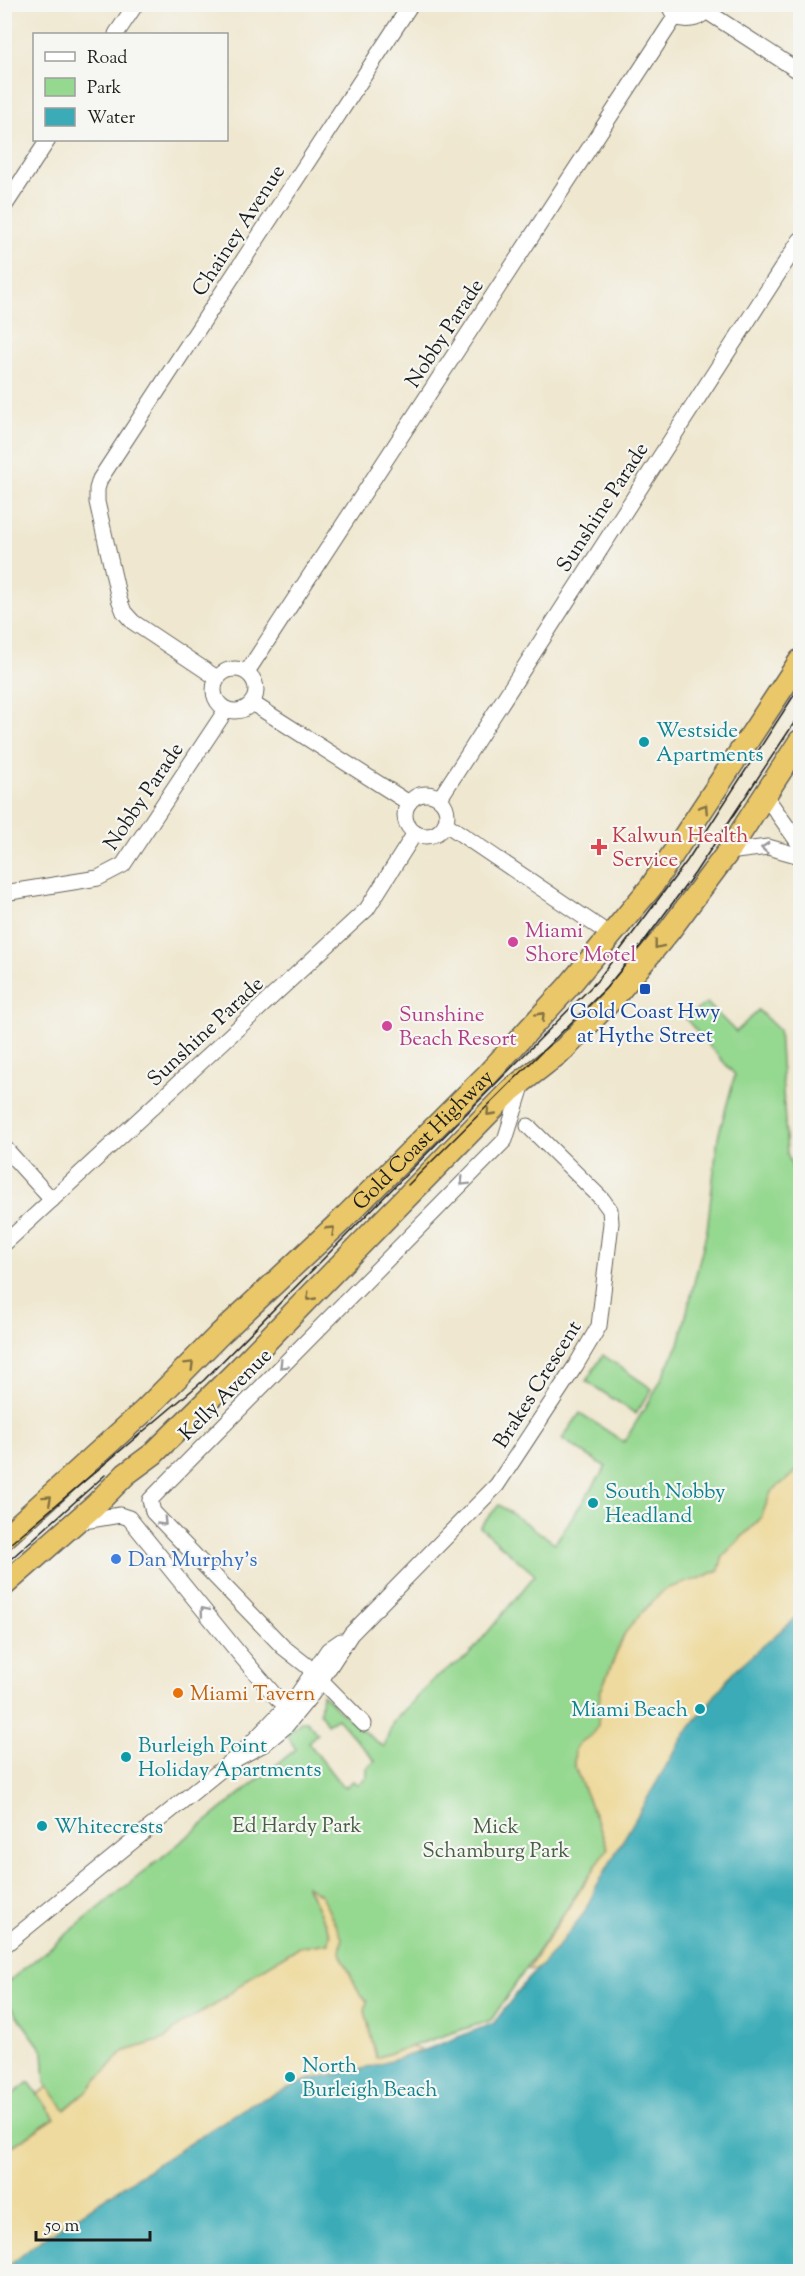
<svg xmlns="http://www.w3.org/2000/svg" width="805" height="2276" font-family="'Sorts Mill Goudy',serif">
  <style>
    .green { fill: #95d890; stroke: #587a56; stroke-width: 1.5 }
    .sand { fill: #eeda9e; stroke: #857b5d; stroke-width: 1.5 }
    .water { fill: #3bacb7; stroke: #2c646a; stroke-width: 1.5 }
    .lines { fill: none; stroke-linecap: round; stroke-linejoin: round }
    .minor-casing { stroke: #66635b; stroke-width: 17 }
    .highway-casing { stroke: #66635b; stroke-width: 25 }
    .minor { stroke: #fff; stroke-width: 15 }
    .highway { stroke: #eac769; stroke-width: 22 }
    .tram { stroke: #1c1c1c; stroke-width: 1.5 }
    .oneway { stroke: #837242 }
    .oneway2 { stroke: #999 }
    .culture-dot { fill: #0f9aa8; stroke: #f6f6f2; stroke-width: 2 }
    .health-dot { fill: #e0444e; stroke: #f6f6f2; stroke-width: 2 }
    .hotel-dot { fill: #d1479c; stroke: #f6f6f2; stroke-width: 2 }
    .transit-dot { fill: #1a4fb4; stroke: #f6f6f2; stroke-width: 2 }
    .shop-dot { fill: #3f7fe0; stroke: #f6f6f2; stroke-width: 2 }
    .food-dot { fill: #e8710a; stroke: #f6f6f2; stroke-width: 2 }
    .labels { text-anchor: middle; stroke-width: 4.5; stroke-linejoin: round; paint-order: stroke }
    .street-label { font-size: 21px; fill: #1c1c1c; stroke: #f6f6f2 }
    .culture-label { font-size: 21px; fill: #0d838f; stroke: #f6f6f2; text-anchor: start }
    .health-label { font-size: 21px; fill: #be3a42; stroke: #f6f6f2; text-anchor: start }
    .hotel-label { font-size: 21px; fill: #b23c85; stroke: #f6f6f2; text-anchor: start }
    .transit-label { font-size: 21px; fill: #164399; stroke: #f6f6f2 }
    .shop-label { font-size: 21px; fill: #366cbe; stroke: #f6f6f2; text-anchor: start }
    .food-label { font-size: 21px; fill: #c56008; stroke: #f6f6f2; text-anchor: start }
    .park-label { font-size: 21px; fill: #465e45; stroke: #f6f6f2 }
  </style>
  <rect width="100%" height="100%" fill="#f6f6f2"/>
  <filter id="ink" filterUnits="userSpaceOnUse"><feTurbulence type="fractalNoise" baseFrequency=".0167" numOctaves="2"/><feDisplacementMap in="SourceGraphic" scale="12" xChannelSelector="R" yChannelSelector="G"/><feConvolveMatrix kernelMatrix="1 2 1 2 8 2 1 2 1" color-interpolation-filters="sRGB"/></filter>
  <filter id="wash" filterUnits="userSpaceOnUse"><feTurbulence type="fractalNoise" baseFrequency=".008" numOctaves="4" result="noise"/><feDisplacementMap in="SourceGraphic" scale="24" xChannelSelector="R" yChannelSelector="G"/><feGaussianBlur stdDeviation="1.35" result="paint"/><feColorMatrix in="noise" values="0 0 0 0 0 0 0 0 0 0 0 0 0 0 0 0 0 1.4 0 .05"/><feComposite in="paint" operator="in"/></filter>
  <g filter="url(#wash)">
    <rect width="100%" height="100%" fill="#efe7cf"/>
    <g class="green">
      <path d="M707,1003L736,1032L758,1010L779,1030L787,1153L800,1187V1469L771,1492L761,1518L723,1556L719,1570L701,1578L625,1633L600,1693L599,1725L591,1736L580,1742L575,1749L574,1765L608,1848L491,2020L376,2058L365,2011L367,2001L360,1995L340,1953L342,1938L307,1887L330,1934L329,1943L299,1947L256,1973L215,2005L181,2024L165,2039L123,2052L88,2090L64,2110L45,2083L43,2051L5,1999V1984L296,1749L286,1735L302,1721H307L317,1734L308,1742L342,1786L346,1787L353,1781L358,1785L367,1776V1768L375,1761L337,1718L327,1724L320,1713L322,1694L359,1728L384,1747L393,1722L434,1679L468,1656L535,1575L480,1527L499,1505L555,1543L606,1467L562,1439L580,1413L624,1442L653,1395L679,1344L707,1230L718,1137L735,1075L685,1018Z"/>
      <path d="M603,1355L652,1389L636,1414L586,1381Z"/>
      <path d="M29,2082L55,2118L5,2151V2100Z"/>
    </g>
    <g class="sand">
      <path d="M800,1469V1781L574,1972L528,1969L608,1848L574,1765L575,1749L580,1742L591,1736L598,1725L600,1693L625,1633L641,1613L665,1589L701,1578L719,1570L723,1556L761,1518L771,1492Z"/>
      <path d="M307,1886L321,1895L342,1938L340,1953L360,1995L367,2001L365,2011L376,2058L411,2047L478,2066L5,2272V2151L55,2118L38,2094L48,2087L65,2110L88,2090L123,2052L165,2039L181,2024L215,2005L256,1973L299,1947L329,1943L330,1934Z"/>
    </g>
    <path class="water" d="M800,1614V2271H5V2269L37,2243L140,2175L251,2104L307,2080L371,2067L428,2049L494,2023L526,1981L550,1956L584,1913L597,1885L684,1735L734,1671Z"/>
  </g>
  <g filter="url(#ink)">
    <g class="lines">
      <defs>
        <g id="minor">
          <path d="M668,4L675,17C688,22 704,20 708,4"/>
          <path d="M706,11L800,72"/>
          <path d="M116,34L136,4"/>
          <path d="M4,207L48,140"/>
          <circle cx="235" cy="690" r="21"/>
          <path d="M247,672L675,17"/>
          <path d="M217,678L133,622L124,612L119,599L97,502V489L100,479L411,4"/>
          <path d="M252,703L409,803"/>
          <circle cx="426" cy="815" r="21"/>
          <path d="M764,794L800,845"/>
          <path d="M440,798L800,240"/>
          <path d="M446,824L612,936"/>
          <path d="M728,852L768,847L800,856"/>
          <path d="M4,893L98,878L123,865L226,710"/>
          <path d="M4,1147L52,1200"/>
          <path d="M4,1244L367,909L415,833"/>
          <path d="M78,1522L120,1515L129,1518L241,1656L277,1698L294,1711"/>
          <path d="M364,1724L306,1665L283,1647L153,1512L150,1500L505,1140L524,1080"/>
          <path d="M236,1759L264,1744L285,1727L312,1694L351,1634L497,1485L576,1365L599,1326L611,1223L610,1210L602,1199L528,1126"/>
          <path d="M4,1946L244,1751L298,1694L328,1650L341,1641"/>
        </g>
        <g id="highway">
          <path id="s1" d="M4,1538L144,1411L220,1334L339,1223L487,1075L567,988L651,887L800,661"/>
          <path d="M4,1585L95,1505L126,1474L153,1454L237,1371L511,1090L564,1049L614,997L669,931L728,852L800,741"/>
        </g>
      </defs>
      <use href="#minor" class="minor-casing"/>
      <use href="#highway" class="highway-casing"/>
      <use href="#minor" class="minor"/>
      <use href="#highway" class="highway"/>
      <g class="tram">
        <path d="M408,1185L606,988L642,944L695,873L800,714"/>
        <path d="M4,1549L204,1380L597,981L687,861L800,686"/>
        <path d="M4,1565L105,1475"/>
      </g>
    </g>
    <defs><path id="oneway-chevron" d="M-2-3.5L2.5 0L-2 3.5" fill="none" stroke-width="1.6" stroke-linecap="round" stroke-linejoin="round" transform="scale(1.5)"/></defs>
    <g class="oneway">
      <use href="#oneway-chevron" transform="translate(704 808) rotate(-57)"/>
      <use href="#oneway-chevron" transform="translate(658 945) rotate(128)"/>
      <use href="#oneway-chevron" transform="translate(541 1016) rotate(-47)"/>
      <use href="#oneway-chevron" transform="translate(490 1112) rotate(134)"/>
      <use href="#oneway-chevron" transform="translate(331 1230) rotate(-43)"/>
      <use href="#oneway-chevron" transform="translate(310 1297) rotate(134)"/>
      <use href="#oneway-chevron" transform="translate(190 1365) rotate(-45)"/>
      <use href="#oneway-chevron" transform="translate(48 1499) rotate(-42)"/>
    </g>
    <g class="oneway2">
      <use href="#oneway-chevron" transform="translate(765 848) rotate(-176)"/>
      <use href="#oneway-chevron" transform="translate(464 1182) rotate(135)"/>
      <use href="#oneway-chevron" transform="translate(283 1365) rotate(135)"/>
      <use href="#oneway-chevron" transform="translate(163 1522) rotate(46)"/>
      <use href="#oneway-chevron" transform="translate(204 1611) rotate(-130)"/>
    </g>
  </g>
  <g class="culture-dot">
    <circle cx="644" cy="742" r="6"/>
    <circle cx="593" cy="1503" r="6"/>
    <circle cx="700" cy="1709" r="6"/>
    <circle cx="126" cy="1757" r="6"/>
    <circle cx="42" cy="1826" r="6"/>
    <circle cx="290" cy="2077" r="6"/>
  </g>
  <path class="health-dot" d="M596 838h6v6h6v6h-6v6h-6v-6h-6v-6h6z"/>
  <g class="hotel-dot">
    <circle cx="513" cy="942" r="6"/>
    <circle cx="387" cy="1026" r="6"/>
  </g>
  <rect class="transit-dot" x="639" y="983" width="12" height="12" rx="3"/>
  <circle class="shop-dot" cx="116" cy="1559" r="6"/>
  <circle class="food-dot" cx="178" cy="1693" r="6"/>
  <g class="labels">
    <g class="street-label">
      <text transform="translate(238 230) rotate(-57)" y="7">Chainey Avenue</text>
      <text transform="translate(444 333) rotate(-57)" y="7">Nobby Parade</text>
      <text transform="translate(602 507) rotate(-57)" y="7">Sunshine Parade</text>
      <text transform="translate(143 796) rotate(-56)" y="7">Nobby Parade</text>
      <text transform="translate(205 1031) rotate(-43)" y="7">Sunshine Parade</text>
      <text dy="7" stroke="none"><textPath href="#s1" startOffset="578">Gold Coast Highway</textPath></text>
      <text transform="translate(537 1384) rotate(-58)" y="7">Brakes Crescent</text>
      <text transform="translate(225 1394) rotate(-45)" y="7">Kelly Avenue</text>
    </g>
    <g class="culture-label">
      <text x="656" y="737">Westside<tspan x="656" dy="24">Apartments</tspan></text>
      <text x="605" y="1498">South Nobby<tspan x="605" dy="24">Headland</tspan></text>
      <text x="688" y="1716" text-anchor="end">Miami Beach</text>
      <text x="138" y="1752">Burleigh Point<tspan x="138" dy="24">Holiday Apartments</tspan></text>
      <text x="54" y="1833">Whitecrests</text>
      <text x="302" y="2072">North<tspan x="302" dy="24">Burleigh Beach</tspan></text>
    </g>
    <g class="health-label">
      <text x="612" y="842">Kalwun Health<tspan x="612" dy="24">Service</tspan></text>
    </g>
    <g class="hotel-label">
      <text x="525" y="937">Miami<tspan x="525" dy="24">Shore Motel</tspan></text>
      <text x="399" y="1021">Sunshine<tspan x="399" dy="24">Beach Resort</tspan></text>
    </g>
    <g class="transit-label">
      <text x="645" y="1018">Gold Coast Hwy<tspan x="645" dy="24">at Hythe Street</tspan></text>
    </g>
    <g class="shop-label">
      <text x="128" y="1566">Dan Murphy's</text>
    </g>
    <g class="food-label">
      <text x="190" y="1700">Miami Tavern</text>
    </g>
    <g class="park-label">
      <text x="297" y="1832">Ed Hardy Park</text>
      <text x="496" y="1833">Mick<tspan x="496" dy="24">Schamburg Park</tspan></text>
    </g>
  </g>
  <rect width="805" height="2276" fill="none" stroke="#f6f6f2" stroke-width="24"/>
  <rect x="33" y="33" width="195" height="108" fill="#f6f6f2" stroke="#9f9f9c" stroke-width="1.5"/>
  <rect x="45" y="52" width="30" height="9" fill="#ffffff" stroke="#9f9f9c" stroke-width="1.5"/>
  <text x="87" y="63" font-size="18" fill="#1c1c1c">Road</text>
  <rect x="45" y="78" width="30" height="18" fill="#95d890" stroke="#9f9f9c" stroke-width="1.5"/>
  <text x="87" y="93" font-size="18" fill="#1c1c1c">Park</text>
  <rect x="45" y="108" width="30" height="18" fill="#3bacb7" stroke="#9f9f9c" stroke-width="1.5"/>
  <text x="87" y="123" font-size="18" fill="#1c1c1c">Water</text>
  <path d="M36 2231v9h114v-9" fill="none" stroke="#1c1c1c" stroke-width="3"/>
  <text x="45" y="2231" font-size="18" fill="#1c1c1c" stroke="#f6f6f2" stroke-width="4.5" paint-order="stroke">50 m</text>
</svg>
